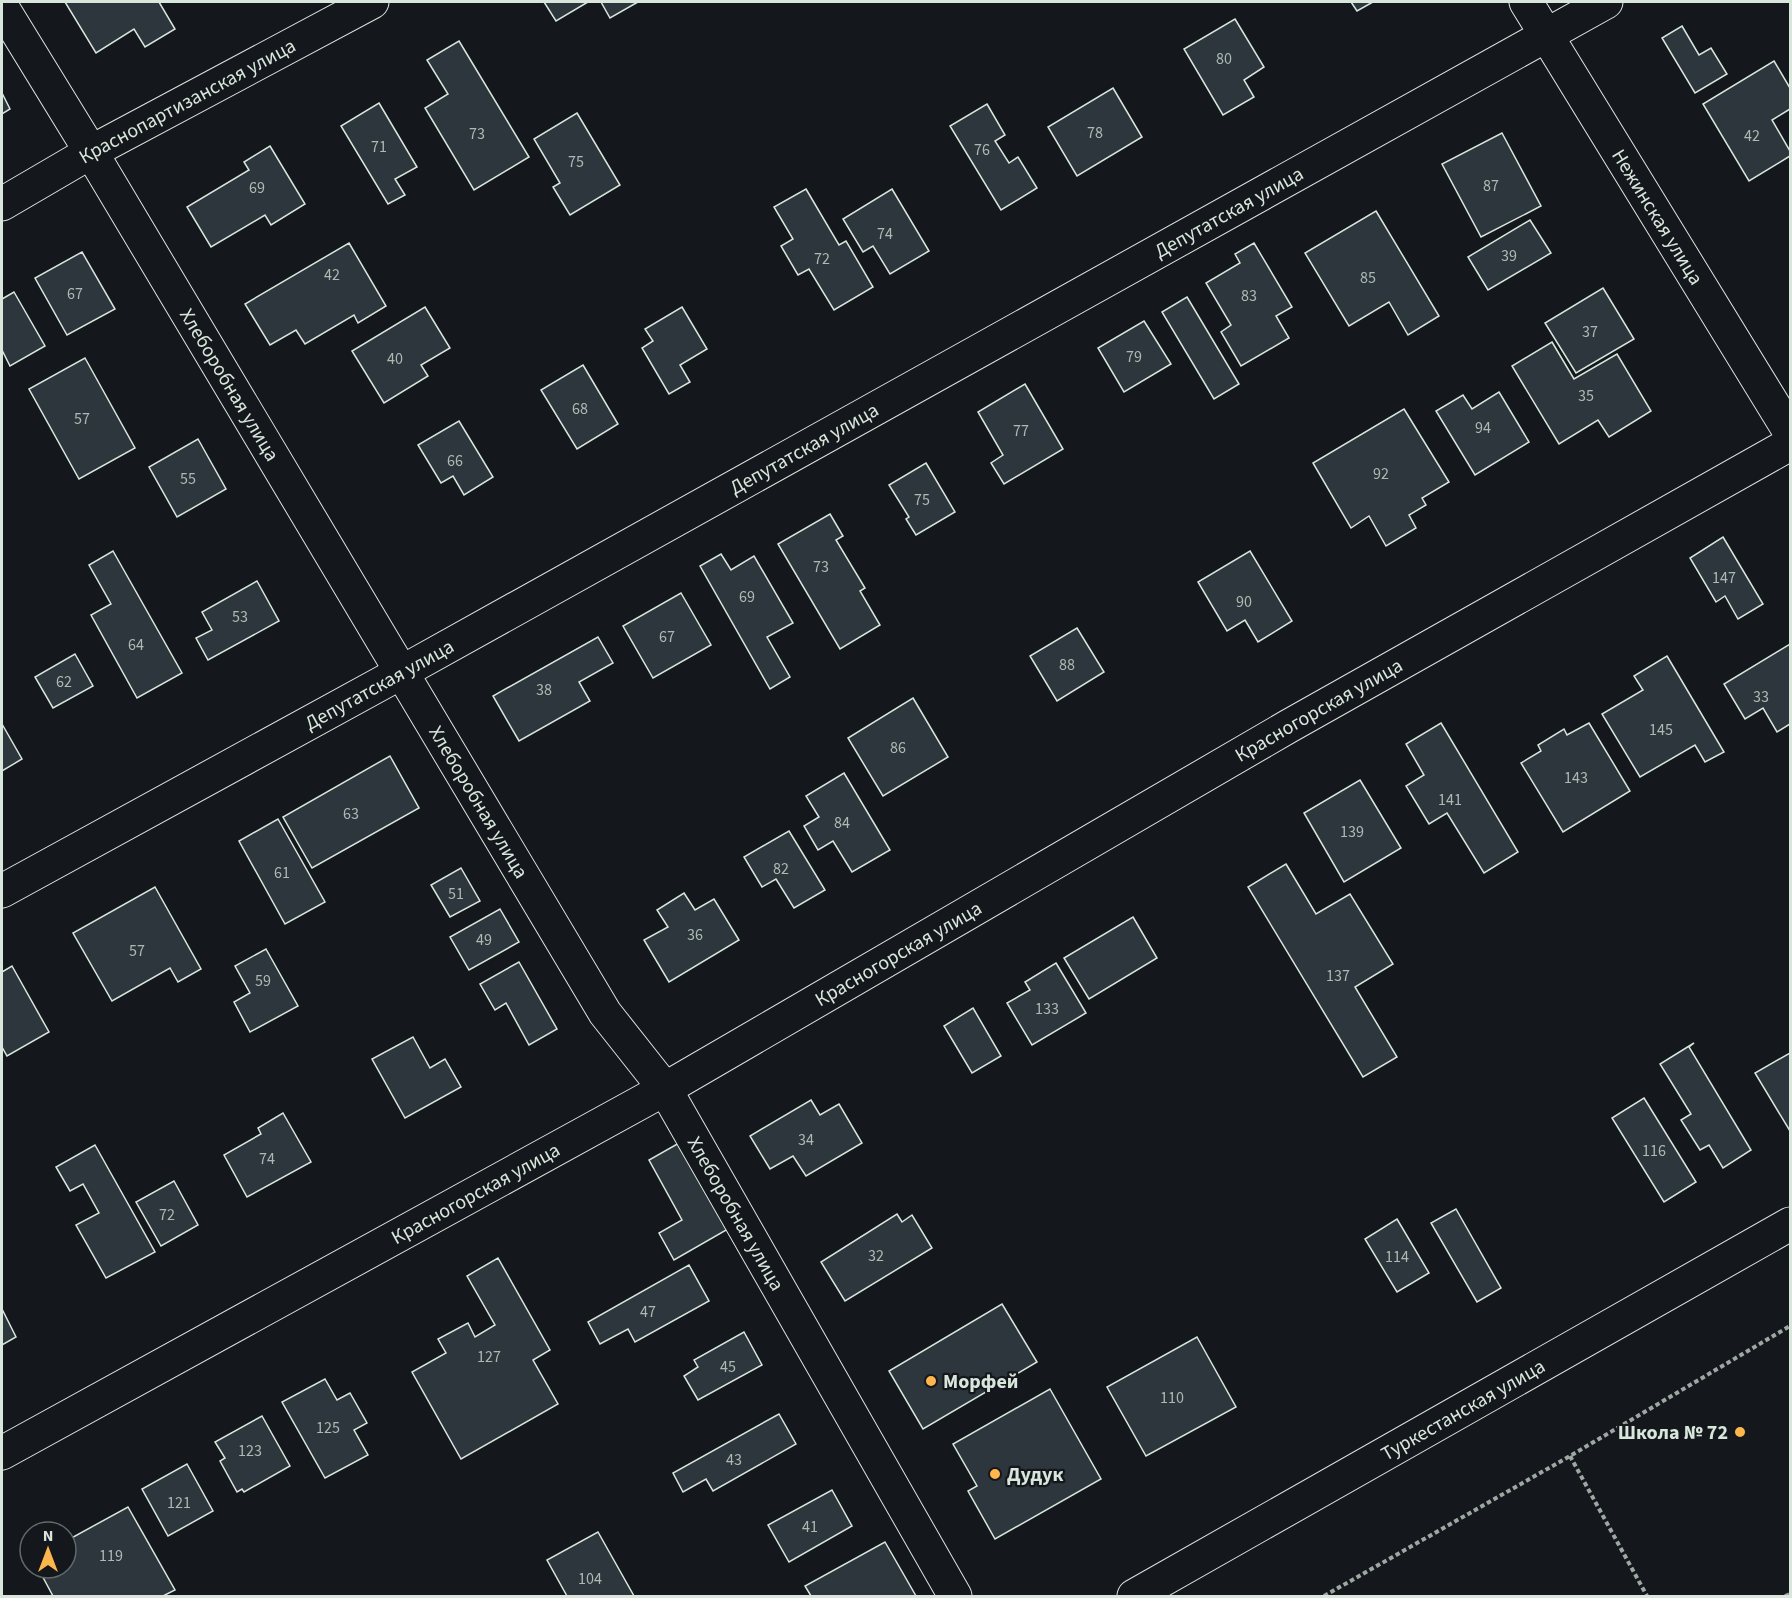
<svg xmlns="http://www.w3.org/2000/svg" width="1792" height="1598" font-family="'Source Sans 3',sans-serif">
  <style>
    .building { fill: #2c363c; stroke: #d8e6dc; stroke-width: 1.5 }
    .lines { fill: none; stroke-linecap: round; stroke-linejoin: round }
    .street-casing { stroke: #d8e6dc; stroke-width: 35 }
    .secondary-casing { stroke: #d8e6dc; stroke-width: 35 }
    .path { stroke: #9da8a2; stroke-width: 4; stroke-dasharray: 4.5 3; stroke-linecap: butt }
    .street { stroke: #14181c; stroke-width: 33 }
    .secondary { stroke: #14181c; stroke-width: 33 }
    .poi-dot { fill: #ffb74d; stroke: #14181c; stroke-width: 2 }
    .labels { text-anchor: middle; stroke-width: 4.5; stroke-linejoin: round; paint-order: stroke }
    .number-label { font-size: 16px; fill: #adbab4 }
    .street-label { font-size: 20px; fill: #d8e6dc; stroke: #14181c }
    .poi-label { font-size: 20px; font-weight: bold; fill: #d8e6dc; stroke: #14181c; text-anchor: start }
  </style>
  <rect width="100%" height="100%" fill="#14181c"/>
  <g class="building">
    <path d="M65,2H159L175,29L145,47L134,29L96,53Z"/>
    <path d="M544,2H588L556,21Z"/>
    <path d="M601,2H638L610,18Z"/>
    <path d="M1351,2H1373L1357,11Z"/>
    <path d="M1235,19L1264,67L1244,80L1254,97L1223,115L1184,49Z"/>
    <path d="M1682,26L1699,55L1711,48L1727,74L1695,93L1662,38Z"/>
    <path d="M459,41L529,157L474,190L425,108L448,94L427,60Z"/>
    <path d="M1774,61L1790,88V109L1772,120L1790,151V156L1749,181L1703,104Z"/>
    <path d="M1113,88L1142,137L1077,176L1048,127Z"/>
    <path d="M2,93L10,109L2,114Z"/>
    <path d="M379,103L417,167L395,179L405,195L388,204L341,126Z"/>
    <path d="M987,104L1005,135L995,141L1009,163L1018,157L1037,188L1001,210L950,126Z"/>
    <path d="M577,113L620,185L570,215L553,187L560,183L534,139Z"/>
    <path d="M1502,133L1541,206L1481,237L1442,164Z"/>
    <path d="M270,146L305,204L271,225L265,215L211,247L187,207L249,170L244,162Z"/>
    <path d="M806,189L839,245L846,241L873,287L834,310L809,269L798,275L781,246L793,239L774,207Z"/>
    <path d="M892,189L929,251L890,274L873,246L863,252L843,219Z"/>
    <path d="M1376,211L1439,316L1408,335L1389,302L1349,326L1305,253Z"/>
    <path d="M1530,220L1551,253L1488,290L1468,257Z"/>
    <path d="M349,243L386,306L358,323L354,315L305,344L296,330L270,345L245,304Z"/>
    <path d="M1254,243L1292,307L1276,316L1289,338L1241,366L1221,332L1231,325L1206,283L1240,263L1235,254Z"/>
    <path d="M82,252L115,309L67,335L35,278Z"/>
    <path d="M1603,288L1634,339L1576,373L1545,323Z"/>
    <path d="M14,292L45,346L10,366L2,350V299Z"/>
    <path d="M1187,297L1239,384L1214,399L1162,312Z"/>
    <path d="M425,307L450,348L421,365L428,376L384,403L352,351Z"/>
    <path d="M682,307L707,349L680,365L690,382L669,394L642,348L653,341L645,329Z"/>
    <path d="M1144,321L1171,364L1124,392L1098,348Z"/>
    <path d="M1552,342L1574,379L1617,354L1651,411L1609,437L1598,420L1559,444L1512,366Z"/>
    <path d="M85,358L135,448L79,479L29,389Z"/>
    <path d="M583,365L618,424L577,449L541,390Z"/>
    <path d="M1025,384L1063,449L1004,484L991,463L1003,455L978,412Z"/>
    <path d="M1499,392L1529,442L1475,475L1436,411L1463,395L1472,409Z"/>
    <path d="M1404,409L1449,482L1422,498L1426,505L1409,515L1416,528L1386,546L1369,516L1351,528L1313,463Z"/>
    <path d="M459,421L493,477L464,495L453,476L441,483L418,445Z"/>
    <path d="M198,439L226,489L177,517L149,467Z"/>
    <path d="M926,463L955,512L916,535L906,519L909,517L889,485Z"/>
    <path d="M830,514L843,536L836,540L865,588L860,591L880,625L840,649L778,544Z"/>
    <path d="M1723,537L1763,604L1738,619L1725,596L1716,602L1690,558Z"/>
    <path d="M113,551L182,673L137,698L91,615L111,604L89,565Z"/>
    <path d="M1250,551L1292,621L1258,642L1245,620L1227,631L1198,582Z"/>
    <path d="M721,554L731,570L754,556L793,623L767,637L790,677L770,689L700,566Z"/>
    <path d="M257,581L279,621L208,660L196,638L212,630L202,612Z"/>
    <path d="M681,593L711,645L653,678L623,626Z"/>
    <path d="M1077,628L1104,672L1057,701L1030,656Z"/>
    <path d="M598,637L613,663L579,682L590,701L519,741L493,696Z"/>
    <path d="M1790,644V724L1777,732L1763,708L1745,719L1724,684Z"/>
    <path d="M75,654L93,686L53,708L35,677Z"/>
    <path d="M1667,656L1724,752L1705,762L1695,745L1640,777L1602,714L1643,690L1634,676Z"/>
    <path d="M913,698L948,757L883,796L848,738Z"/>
    <path d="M1441,723L1518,852L1484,873L1447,813L1429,824L1406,786L1424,775L1406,744Z"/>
    <path d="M1589,723L1630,791L1563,832L1521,763L1541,751L1538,745L1564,729L1567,735Z"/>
    <path d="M2,724L22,759L2,771Z"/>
    <path d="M390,756L419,808L312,868L283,817Z"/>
    <path d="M844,773L890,850L852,872L833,841L818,850L804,826L819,817L806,796Z"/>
    <path d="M1360,780L1401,848L1344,882L1304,813Z"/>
    <path d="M278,819L325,902L285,924L239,841Z"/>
    <path d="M789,831L825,890L794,908L776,879L762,887L744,857Z"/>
    <path d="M1286,864L1316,914L1350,894L1393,964L1355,987L1397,1057L1363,1077L1248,887Z"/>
    <path d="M461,868L480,901L450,917L431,885Z"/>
    <path d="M155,887L201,969L178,982L170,968L112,1001L73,933Z"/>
    <path d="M684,893L695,910L714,899L739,940L669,982L644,940L668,927L657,910Z"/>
    <path d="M500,909L519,942L469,970L450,937Z"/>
    <path d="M1133,917L1157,958L1089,999L1064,958Z"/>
    <path d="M266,949L298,1006L250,1032L234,1002L250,993L235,966Z"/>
    <path d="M519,962L557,1029L529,1045L506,1003L495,1010L480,984Z"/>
    <path d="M1056,963L1086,1013L1032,1045L1007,1003L1030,990L1025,982Z"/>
    <path d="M12,966L49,1032L7,1056L2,1047V972Z"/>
    <path d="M973,1008L1001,1056L972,1073L944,1026Z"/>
    <path d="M413,1037L430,1068L445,1059L461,1087L405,1118L372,1059Z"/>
    <path d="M1694,1043L1689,1047L1751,1150L1723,1168L1709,1145L1700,1150L1681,1120L1691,1114L1660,1064Z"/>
    <path d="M1790,1053V1131L1755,1073Z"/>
    <path d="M1644,1098L1696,1182L1664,1202L1612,1118Z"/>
    <path d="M811,1100L820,1115L839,1104L862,1143L806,1176L793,1156L770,1169L750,1136Z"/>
    <path d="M283,1113L311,1162L247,1197L224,1155L261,1134L258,1128Z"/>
    <path d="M679,1143L728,1229L674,1260L659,1233L682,1220L649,1160Z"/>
    <path d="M95,1145L155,1252L106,1278L76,1225L99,1213L83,1184L70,1191L56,1167Z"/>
    <path d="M174,1181L198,1225L161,1246L136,1202Z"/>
    <path d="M1456,1209L1501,1288L1477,1302L1431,1223Z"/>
    <path d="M897,1214L902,1222L912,1215L932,1248L845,1301L821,1262Z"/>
    <path d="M1397,1219L1429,1273L1397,1292L1365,1239Z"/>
    <path d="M498,1258L550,1350L533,1360L558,1404L461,1459L412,1372L446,1353L438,1339L468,1323L475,1337L495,1325L467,1276Z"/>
    <path d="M689,1265L709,1301L635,1342L628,1329L600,1344L588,1322Z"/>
    <path d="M1002,1304L1037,1362L923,1429L889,1371Z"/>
    <path d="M2,1309L16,1337L2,1345Z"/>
    <path d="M744,1332L762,1365L698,1400L684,1376L698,1367L694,1360Z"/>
    <path d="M1197,1337L1236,1407L1146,1456L1107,1387Z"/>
    <path d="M325,1379L337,1400L350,1393L367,1423L354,1430L368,1455L325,1478L282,1402Z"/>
    <path d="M1050,1389L1101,1479L995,1539L968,1491L977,1486L953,1444Z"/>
    <path d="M779,1414L796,1444L713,1491L706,1479L683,1492L673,1473Z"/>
    <path d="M262,1416L290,1466L244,1492L242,1489L237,1492L220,1461L225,1458L215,1442Z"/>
    <path d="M187,1464L213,1511L168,1536L142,1489Z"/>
    <path d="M832,1490L852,1526L789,1562L768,1525Z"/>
    <path d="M128,1507L175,1590L163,1596H53L38,1568H66V1541Z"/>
    <path d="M598,1532L634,1596H567L547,1560Z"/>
    <path d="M885,1542L916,1596H811L805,1586Z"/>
  </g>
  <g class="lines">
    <defs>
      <g id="street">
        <path id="s1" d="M1526,2L1790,432"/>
        <path id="s2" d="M2,7L91,152L605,1013L665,1089L955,1596"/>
        <path id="s3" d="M2,204L91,152L372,2"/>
        <path id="s4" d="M2,891L402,672L1606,2"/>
        <path id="s5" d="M2,1453L665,1089L1289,726L1790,444"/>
      </g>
      <g id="secondary">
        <path id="s6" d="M1134,1596L1790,1224"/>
      </g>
    </defs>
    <use href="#street" class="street-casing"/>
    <use href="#secondary" class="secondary-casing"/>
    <g class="path">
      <path d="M1570,1456L1647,1596"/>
      <path d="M1324,1596L1570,1456L1790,1326"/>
      <path d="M1785,1596L1790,1594"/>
    </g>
    <use href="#street" class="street"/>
    <use href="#secondary" class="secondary"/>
  </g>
  <g class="poi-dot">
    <circle cx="931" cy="1381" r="6"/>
    <circle cx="1740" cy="1432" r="6"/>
    <circle cx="995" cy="1474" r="6"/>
  </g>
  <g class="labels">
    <g class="number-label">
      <text x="1224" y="64">80</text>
      <text x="1095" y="138">78</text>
      <text x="477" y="139">73</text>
      <text x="1752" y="141">42</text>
      <text x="379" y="152">71</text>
      <text x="982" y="155">76</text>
      <text x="576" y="167">75</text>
      <text x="1491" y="191">87</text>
      <text x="257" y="193">69</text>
      <text x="885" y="239">74</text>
      <text x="1509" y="261">39</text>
      <text x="822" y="264">72</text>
      <text x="332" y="280">42</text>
      <text x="1368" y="283">85</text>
      <text x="75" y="299">67</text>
      <text x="1249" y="301">83</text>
      <text x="1590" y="337">37</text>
      <text x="1134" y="362">79</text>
      <text x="395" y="364">40</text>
      <text x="1586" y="401">35</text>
      <text x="580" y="414">68</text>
      <text x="82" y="424">57</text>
      <text x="1483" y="433">94</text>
      <text x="1021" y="436">77</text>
      <text x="455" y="466">66</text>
      <text x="1381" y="479">92</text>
      <text x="188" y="484">55</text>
      <text x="922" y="505">75</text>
      <text x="821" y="572">73</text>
      <text x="1724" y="583">147</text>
      <text x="747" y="602">69</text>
      <text x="1244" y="607">90</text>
      <text x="240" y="622">53</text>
      <text x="667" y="642">67</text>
      <text x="136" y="650">64</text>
      <text x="1067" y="670">88</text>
      <text x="64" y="687">62</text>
      <text x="544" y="695">38</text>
      <text x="1761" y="702">33</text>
      <text x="1661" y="735">145</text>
      <text x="898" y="753">86</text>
      <text x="1576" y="783">143</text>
      <text x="1450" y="805">141</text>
      <text x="351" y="819">63</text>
      <text x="842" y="828">84</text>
      <text x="1352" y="837">139</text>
      <text x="781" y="874">82</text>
      <text x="282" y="878">61</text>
      <text x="456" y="899">51</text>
      <text x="695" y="940">36</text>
      <text x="484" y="945">49</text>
      <text x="137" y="956">57</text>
      <text x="1338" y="981">137</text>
      <text x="263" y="986">59</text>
      <text x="1047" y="1014">133</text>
      <text x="806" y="1145">34</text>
      <text x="1654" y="1156">116</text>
      <text x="267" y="1164">74</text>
      <text x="167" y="1220">72</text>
      <text x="876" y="1261">32</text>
      <text x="1397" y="1262">114</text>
      <text x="648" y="1317">47</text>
      <text x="489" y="1362">127</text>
      <text x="728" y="1372">45</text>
      <text x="1172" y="1403">110</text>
      <text x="328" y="1433">125</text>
      <text x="250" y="1456">123</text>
      <text x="734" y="1465">43</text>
      <text x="179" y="1508">121</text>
      <text x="810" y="1532">41</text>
      <text x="111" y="1561">119</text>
      <text x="590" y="1584">104</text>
    </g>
    <g class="street-label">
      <text dy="7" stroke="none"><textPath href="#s3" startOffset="212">Краснопартизанская улица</textPath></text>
      <text dy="7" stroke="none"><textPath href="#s4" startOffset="1402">Депутатская улица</textPath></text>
      <text dy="7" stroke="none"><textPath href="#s1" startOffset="252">Нежинская улица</textPath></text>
      <text dy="7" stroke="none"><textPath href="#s2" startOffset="441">Хлеборобная улица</textPath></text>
      <text dy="7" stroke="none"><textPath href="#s4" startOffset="916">Депутатская улица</textPath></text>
      <text dy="7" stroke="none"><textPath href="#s4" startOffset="430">Депутатская улица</textPath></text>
      <text dy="7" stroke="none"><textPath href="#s5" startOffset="1512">Красногорская улица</textPath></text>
      <text dy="7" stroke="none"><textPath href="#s2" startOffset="927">Хлеборобная улица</textPath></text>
      <text dy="7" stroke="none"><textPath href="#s5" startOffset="1026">Красногорская улица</textPath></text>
      <text dy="7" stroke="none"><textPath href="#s5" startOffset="540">Красногорская улица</textPath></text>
      <text dy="7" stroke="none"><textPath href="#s2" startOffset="1413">Хлеборобная улица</textPath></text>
      <text dy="7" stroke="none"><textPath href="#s6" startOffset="378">Туркестанская улица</textPath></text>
    </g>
    <g class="poi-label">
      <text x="943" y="1388">Морфей</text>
      <text x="1728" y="1439" text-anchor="end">Школа № 72</text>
      <text x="1007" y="1481">Дудук</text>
    </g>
  </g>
  <rect width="1792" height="1598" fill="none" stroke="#d8e6dc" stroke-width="6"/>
  <g transform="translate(48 1550)"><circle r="28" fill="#14181c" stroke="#626a69" stroke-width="1.5"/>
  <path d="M0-4.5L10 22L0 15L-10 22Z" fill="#ffb74d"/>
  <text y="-9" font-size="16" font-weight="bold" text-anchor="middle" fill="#d8e6dc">N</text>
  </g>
</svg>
